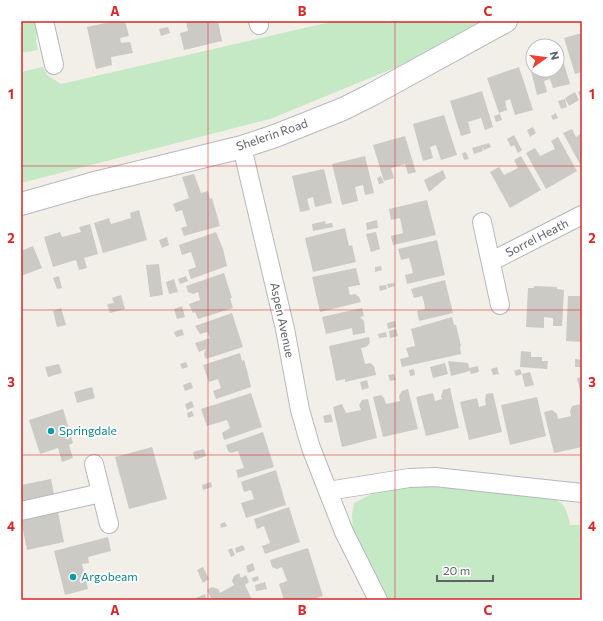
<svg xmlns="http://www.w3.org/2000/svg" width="603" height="621" font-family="Commissioner,sans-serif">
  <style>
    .green { fill: #c5e8c5 }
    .building { fill: #cccac5 }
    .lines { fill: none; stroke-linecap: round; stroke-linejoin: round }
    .street-casing { stroke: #b5b8bc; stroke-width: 20 }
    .secondary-casing { stroke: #b6babf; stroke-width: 24 }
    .street { stroke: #fff; stroke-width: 18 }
    .secondary { stroke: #fff; stroke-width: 22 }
    .grid { fill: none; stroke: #d62828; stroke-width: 1; stroke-opacity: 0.55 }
    .culture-dot { fill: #0f9aa8; stroke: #fff; stroke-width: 1.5 }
    .labels { text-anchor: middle; stroke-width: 3.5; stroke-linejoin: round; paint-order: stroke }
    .street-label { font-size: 12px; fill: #5f6368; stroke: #fff }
    .culture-label { font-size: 12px; fill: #0d838f; stroke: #fff; text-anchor: start }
    .neatline { fill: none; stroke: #d62828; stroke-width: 1.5 }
    .grid-label { font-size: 13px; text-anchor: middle; font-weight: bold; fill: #d62828 }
  </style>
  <rect width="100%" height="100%" fill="#f1efe8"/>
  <g class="green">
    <path d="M21,21H38L36,41L38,50L21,53Z"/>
    <path d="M335,21H486L419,58L270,119L21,183V72L43,67L47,75L61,84Z"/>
    <path d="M430,485L550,498C565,502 567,510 570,525H582V600H389L353,529L352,515L354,503L380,490Z"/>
  </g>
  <g class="building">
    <path d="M114,21H125L129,36L120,38L121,43L130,42L133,53L111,57L112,65L96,69L87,27Z"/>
    <path d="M186,21H218L222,41L184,50L180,33L188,31Z"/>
    <path d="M168,27L170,33L161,36L159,29Z"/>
    <path d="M582,33V72L575,74L564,38Z"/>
    <path d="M560,50L570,84L553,88L550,79L544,81L547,92L537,95L528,59L533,57V70H557V51Z"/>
    <path d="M519,67L533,110L515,115L510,99L505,101L507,110L499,113L487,78Z"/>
    <path d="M582,90V98L581,99L578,92Z"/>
    <path d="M482,91L493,127L485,130L481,118L468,122L471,133L461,136L450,101Z"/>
    <path d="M575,92L579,100L569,106L565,98Z"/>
    <path d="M565,99L567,107L561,109L558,101Z"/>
    <path d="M556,113L558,118L553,120L551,116Z"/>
    <path d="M500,114L502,120L496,122L494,116Z"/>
    <path d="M444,115L457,155L441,160L436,145L430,147L433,158L423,161L413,124Z"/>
    <path d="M533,127L536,133L530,137L527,130Z"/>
    <path d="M572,129L576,137L582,133V168L563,133Z"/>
    <path d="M514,135L522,150L518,153L514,145L511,147L507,139Z"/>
    <path d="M405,136L416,172L408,174L405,164L391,168L394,178L384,181L373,145Z"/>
    <path d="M558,137L577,171L546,189L526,153L535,148L540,156L555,149L551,141Z"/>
    <path d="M489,143L491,147L484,150L482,146L483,151L474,154L472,148Z"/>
    <path d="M466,152L469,159L464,160L462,153Z"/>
    <path d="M365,156L374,193L365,195L363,185L355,187L358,201L342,205L332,164Z"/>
    <path d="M521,156L541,190L510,208L490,172L499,167L504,175L518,168L514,160Z"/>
    <path d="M324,169L332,203L315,207L313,197L307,199L310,210L300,212L292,176Z"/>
    <path d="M443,170L446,178L429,192L424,180Z"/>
    <path d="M194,174L201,193L208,191L210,199L212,198L220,226L184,236L181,228L187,226L182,210L176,212L173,204L189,198L182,177Z"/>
    <path d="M381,176L384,183L379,184L377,178Z"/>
    <path d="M427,200L436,235L393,245L391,236L403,233L400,218L391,220L389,209Z"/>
    <path d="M139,210L147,240L103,253L94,223L109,218L111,224L118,222L131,218L130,213Z"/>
    <path d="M377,220L378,228L367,230L366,223Z"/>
    <path d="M325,221L326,224L332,223L333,227L313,231L312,224Z"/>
    <path d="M90,224L98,254L84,258L87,268L79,270L76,260L53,267L44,237L60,232L62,237L81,232L79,227Z"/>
    <path d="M345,228L349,246L352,245L356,262L313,272L305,238Z"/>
    <path d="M216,232L223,249L227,266L191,279L188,270L196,267L191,252L182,255L179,245Z"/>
    <path d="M376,232L380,249L371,252L366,234Z"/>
    <path d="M167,237L169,245L162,248L159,240Z"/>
    <path d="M437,240L445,275L407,284L405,275L413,273L411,265L409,258L401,260L398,249Z"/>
    <path d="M33,246L42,268L21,276V251Z"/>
    <path d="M159,264L163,295L150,297L146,265Z"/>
    <path d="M381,266L382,270L375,272V267Z"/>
    <path d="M356,268L360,285L348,287L350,295L355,294L359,297L361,302L320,312L312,277Z"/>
    <path d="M224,273L232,298H230L233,308L198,319L195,312L193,313L189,304L200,300L198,292L193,294L188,292L186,286Z"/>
    <path d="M59,276L62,288L57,289L53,278Z"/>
    <path d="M186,276L188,281L180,284L178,279Z"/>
    <path d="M174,279L178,292L169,294L166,282Z"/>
    <path d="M445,280L453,313L419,321L417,311L425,309L424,302L422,296L414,298L411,289Z"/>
    <path d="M394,283L395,286L388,288L387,284Z"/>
    <path d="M386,285L387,289L380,291L379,286Z"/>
    <path d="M534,286L557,287V289L564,290L562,326H553V318L544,317V328L526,327L528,288H534Z"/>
    <path d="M121,295L125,309L110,313L107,304L114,303L112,298Z"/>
    <path d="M568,296H582V342L566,341Z"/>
    <path d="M182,306L185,317L177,319L174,309Z"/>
    <path d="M61,308L66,325L57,327L53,311Z"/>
    <path d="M362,308L364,316L360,317L364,321L365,333L353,335L352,328L326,334L322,317Z"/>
    <path d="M232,313L243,347L206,359L204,354L206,349L199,352L195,343L210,338L207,332L200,334L195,326Z"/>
    <path d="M452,317L454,325H456L461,346L460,347L461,354L402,367L400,359L409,357L406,348L415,346L411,329Z"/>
    <path d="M395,321L396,327L388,329L387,323Z"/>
    <path d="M182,329L184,335L176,337L174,332Z"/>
    <path d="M396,329L398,336L390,338L389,331Z"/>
    <path d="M386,332L387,337L379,338L378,334Z"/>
    <path d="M369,337L370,343L366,347L361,348L365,364L370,363L374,366L376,375L345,382V379L336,381L329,346Z"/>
    <path d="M521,351L531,352V357H542V361H548L547,369L520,367Z"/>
    <path d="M240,353L242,361L244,360L247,370L251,387L216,399L213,391L221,388L218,379L209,382L203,365Z"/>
    <path d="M575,359L582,360V367H575Z"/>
    <path d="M448,361L468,363L469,368L478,366L479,372L471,374L470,371L451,376Z"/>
    <path d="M186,362L188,367L182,369L180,364Z"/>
    <path d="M445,363L448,374L433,378L430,367Z"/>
    <path d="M59,364L62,373L48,377L45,367Z"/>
    <path d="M497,367L499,374L493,375L491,369Z"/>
    <path d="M414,369L415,375L410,376L409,370Z"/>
    <path d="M520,369L522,374L516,376L514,371Z"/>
    <path d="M530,372L534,385L525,387L522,374Z"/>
    <path d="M394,374L396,380L390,381L388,375Z"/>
    <path d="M582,377V395H581L577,378Z"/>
    <path d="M367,380L369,388L362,390L360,382Z"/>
    <path d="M191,382L193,388L185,391L183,385Z"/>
    <path d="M92,387L95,398L77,403L74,392Z"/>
    <path d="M450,388L459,428L426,436L416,397L433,393L435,401L442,399L441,396L443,390Z"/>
    <path d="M408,389L418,429L383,437L373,397L381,395L384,398L386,404L400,401L399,396L402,391Z"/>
    <path d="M251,393L262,427L224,440L222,433L230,428L227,420L207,426L201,409Z"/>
    <path d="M493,393L502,432L469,440L460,402L477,398L479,407L486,405L485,400L486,394Z"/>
    <path d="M537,397L546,436L510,445L501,405Z"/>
    <path d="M368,399L377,438L342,447L333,407L342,404L346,413L361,410L359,405L362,400Z"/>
    <path d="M192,401L194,407L187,410L185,404Z"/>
    <path d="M580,404L582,413V447L554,453L544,412L552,410L557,414L558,419L571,416L570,411L572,406Z"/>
    <path d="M63,409L73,443L69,445L73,458L62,462L58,448L40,454L29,420Z"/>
    <path d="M192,411L194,416L188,418L187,413Z"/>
    <path d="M331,414L333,422L325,423L323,416Z"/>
    <path d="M263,432L274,467L238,478L236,470L244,468L238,451L231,453L228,451L226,445Z"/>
    <path d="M152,447L167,499L129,509L115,457Z"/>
    <path d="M204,449L206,456L195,460L193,452Z"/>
    <path d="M276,470L286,505L246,518L241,503L254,499L251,490L244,492L241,482Z"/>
    <path d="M51,479L54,494L21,501V485Z"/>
    <path d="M211,482L212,487L203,490L202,485Z"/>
    <path d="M289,507L300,542L265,554L262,546L270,543L264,526L257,529L254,519Z"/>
    <path d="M58,512L64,542L27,550L21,520Z"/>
    <path d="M225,522L227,526L221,528L220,524Z"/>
    <path d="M108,537L111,551L88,557L89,563L82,564L88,589L65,595L54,551Z"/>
    <path d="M243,545L245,550L236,553L235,548Z"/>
    <path d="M232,548L235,555L231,557L228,550Z"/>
    <path d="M308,548L323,596L310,600H284L279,584L287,581L282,567L277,569L272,567L270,560Z"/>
    <path d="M253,563L255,570L248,573L246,566Z"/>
    <path d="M203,567L209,579L203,583L197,570Z"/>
    <path d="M239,573L241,578L246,575L249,582L245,585L252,600H212L207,590L212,587L218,589L220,593L234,585L232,581L234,576Z"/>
    <path d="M258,576L259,580L253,582L252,578Z"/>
    <path d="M265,582L267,589L256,591L255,585Z"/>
    <path d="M205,594L207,600H196V598Z"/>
  </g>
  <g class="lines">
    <defs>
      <g id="street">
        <path d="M44,21L54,65"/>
        <path d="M258,21L259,25"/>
        <path d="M242,147L285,329L300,410L311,448L344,532L378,600"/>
        <path d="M482,222L500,305"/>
        <path d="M492,261L582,215"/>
        <path d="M94,464L109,524"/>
        <path d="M328,491L409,478L435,477L582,493"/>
        <path d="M21,511L101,493"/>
      </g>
      <path id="secondary" d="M21,204L91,184L242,147L275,136L343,109L371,95L506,21"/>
    </defs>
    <use href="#street" class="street-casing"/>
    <use href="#secondary" class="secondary-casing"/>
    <use href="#street" class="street"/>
    <use href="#secondary" class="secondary"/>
  </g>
  <path class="grid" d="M208,21V600M395,21V600M21,166H582M21,310H582M21,455H582"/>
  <g class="culture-dot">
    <circle cx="51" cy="431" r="4"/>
    <circle cx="73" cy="577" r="4"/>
  </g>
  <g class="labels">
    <g class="street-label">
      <text transform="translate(272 135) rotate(-19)" y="4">Shelerin Road</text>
      <text transform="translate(537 238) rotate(-27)" y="4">Sorrel Heath</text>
      <text transform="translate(282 320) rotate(78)" y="4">Aspen Avenue</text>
    </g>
    <g class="culture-label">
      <text x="59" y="435">Springdale</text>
      <text x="81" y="581">Argobeam</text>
    </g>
  </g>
  <rect width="603" height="621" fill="none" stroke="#ffffff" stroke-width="44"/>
  <g transform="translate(545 58) rotate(76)"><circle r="19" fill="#ffffff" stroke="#bfc1c3"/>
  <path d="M0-3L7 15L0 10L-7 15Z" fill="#ea4335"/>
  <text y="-6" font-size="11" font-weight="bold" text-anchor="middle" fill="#5f6368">N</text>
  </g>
  <path d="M437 575v6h56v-6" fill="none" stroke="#5f6368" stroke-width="2"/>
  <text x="443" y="575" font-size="12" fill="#5f6368" stroke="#ffffff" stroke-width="3" paint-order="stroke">20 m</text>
  <rect x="22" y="22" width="559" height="577" class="neatline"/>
  <g class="grid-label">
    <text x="115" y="16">A</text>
    <text x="302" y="16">B</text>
    <text x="488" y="16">C</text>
    <text x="11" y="99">1</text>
    <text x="592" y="99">1</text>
    <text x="11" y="243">2</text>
    <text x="592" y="243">2</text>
    <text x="11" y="387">3</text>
    <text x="592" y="387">3</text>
    <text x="11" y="531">4</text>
    <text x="592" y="531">4</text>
    <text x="115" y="615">A</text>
    <text x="302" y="615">B</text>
    <text x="488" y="615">C</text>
  </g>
</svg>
